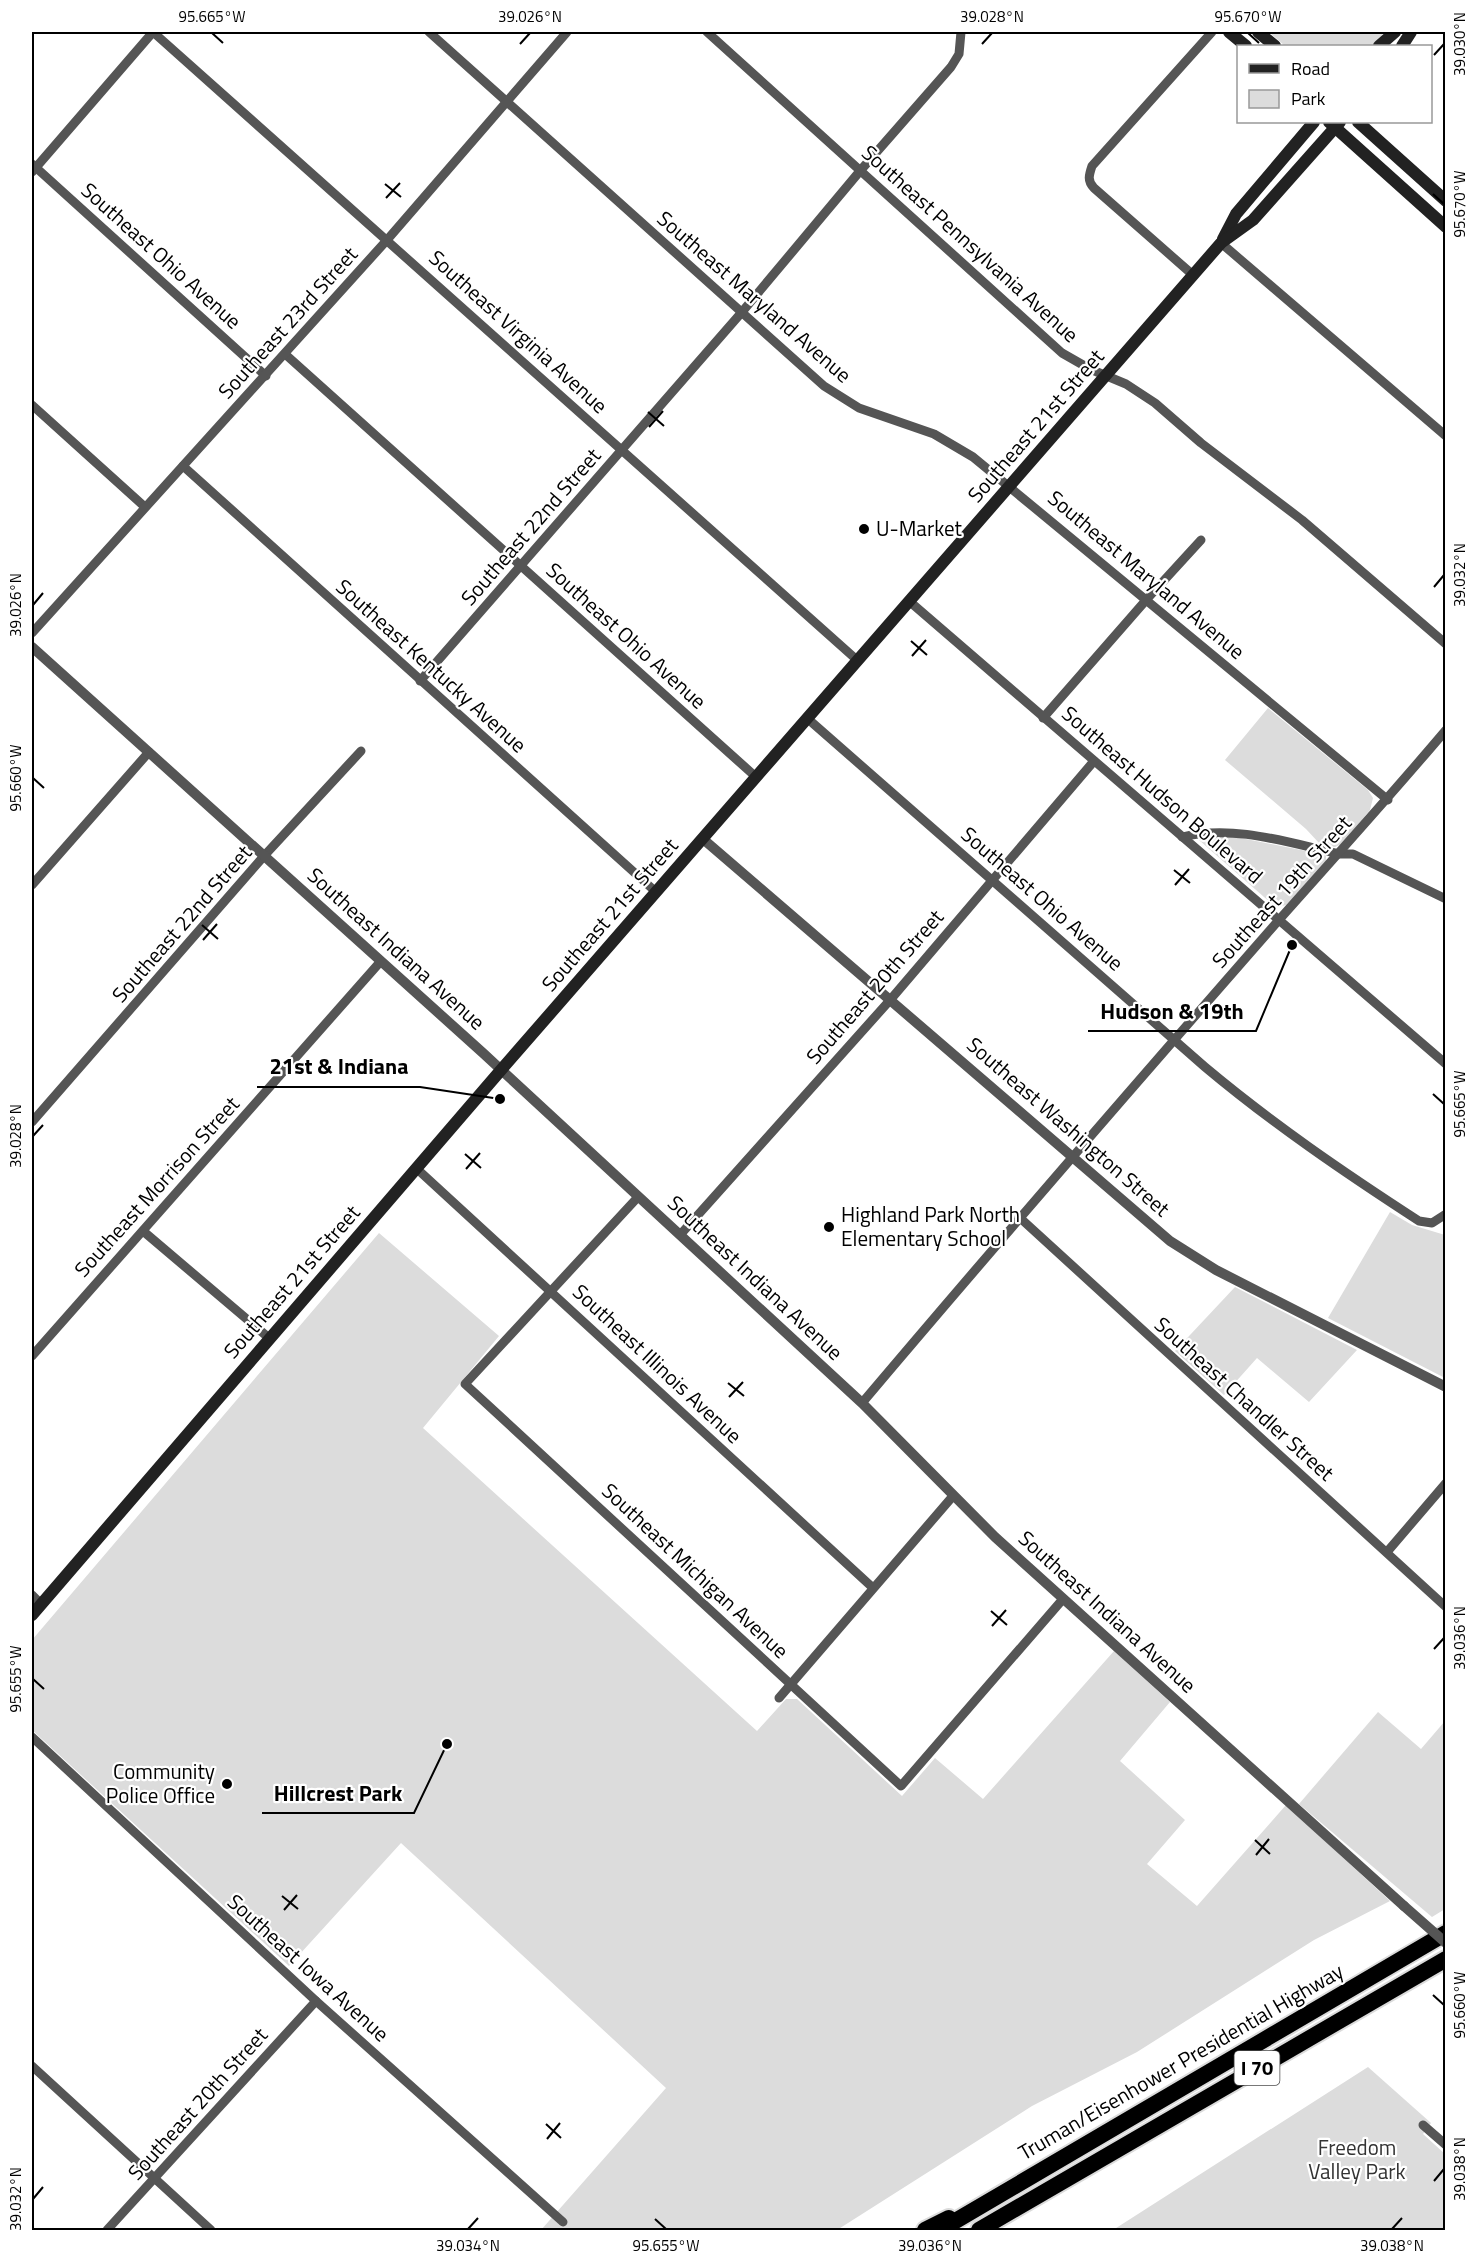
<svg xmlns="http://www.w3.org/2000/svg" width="1477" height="2262" font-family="'Titillium Web',sans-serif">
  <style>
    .green { fill: #dcdcdc }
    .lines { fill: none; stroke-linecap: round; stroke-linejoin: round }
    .motorway-casing { stroke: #dbdbdb; stroke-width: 20 }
    .minor { stroke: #555; stroke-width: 9 }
    .tertiary { stroke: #555; stroke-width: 10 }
    .secondary { stroke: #222; stroke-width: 12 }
    .motorway { stroke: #000; stroke-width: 16 }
    .tertiary-bridge { stroke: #555; stroke-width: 10 }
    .ticks { fill: none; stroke: #000; stroke-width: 2 }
    .poi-dot { fill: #000; stroke: #fff; stroke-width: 2 }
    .labels { text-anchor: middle; stroke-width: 4.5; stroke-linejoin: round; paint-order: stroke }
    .shield { fill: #fff; stroke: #4c4c4c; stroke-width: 1.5 }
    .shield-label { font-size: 20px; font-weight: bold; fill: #000 }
    .street-label { font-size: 21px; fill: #000; stroke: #fff }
    .poi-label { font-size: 21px; fill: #000; stroke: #fff; text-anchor: start }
    .park-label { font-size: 21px; fill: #333; stroke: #fff }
    .leader { fill: none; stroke: #000; stroke-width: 2 }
    .callout-dot { fill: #000; stroke: #fff; stroke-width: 2 }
    .callout-label { font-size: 22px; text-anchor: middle; font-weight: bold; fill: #000; stroke: #fff; stroke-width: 4.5; stroke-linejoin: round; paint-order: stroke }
    .neatline { fill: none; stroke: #000; stroke-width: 2 }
    .ticks-label { font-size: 15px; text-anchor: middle; fill: #000 }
  </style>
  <rect width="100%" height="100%" fill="#fff"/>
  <g class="green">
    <path d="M1269,32H1385L1372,46H1285Z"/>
    <path d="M1268,708L1368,790L1373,798L1370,810L1342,844L1335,847L1326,846L1319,843L1306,829L1225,760Z"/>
    <path d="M1204,834L1241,838L1321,854L1326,856V862L1286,905L1279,907L1272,904L1199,840L1200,837Z"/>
    <path d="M1390,1212L1412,1225L1445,1235V1378L1328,1318Z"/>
    <path d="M379,1233L499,1336L423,1428L757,1731L786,1699H797L902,1796L935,1758L983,1799L1114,1651L1170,1702L1120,1761L1185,1820L1147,1864L1197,1906L1286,1805L1390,1901L1314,1940L1137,2052L1032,2106L837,2230H541L666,2088L401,1843L289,1966L32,1730V1640Z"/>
    <path d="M1235,1287L1357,1350L1309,1402L1257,1358L1224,1395L1175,1351Z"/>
    <path d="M1378,1712L1421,1749L1445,1721V1909L1432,1917L1299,1804Z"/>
    <path d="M1368,2067L1431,2123L1423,2134L1445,2154V2230H1113Z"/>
  </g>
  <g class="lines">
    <defs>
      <g id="motorway">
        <path d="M925,2230L949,2218"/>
        <path d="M940,2230L1446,1933"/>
        <path d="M979,2230L1446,1959"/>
      </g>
    </defs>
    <use href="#motorway" class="motorway-casing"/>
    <g class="minor">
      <path d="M153,32L857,660"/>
      <path d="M429,32L824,386L859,408L934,434L973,457L1388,800"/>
      <path d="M707,32L1062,353L1090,369L1126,384L1155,403L1201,443L1302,520L1446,644"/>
      <path d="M32,164L266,376"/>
      <path d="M32,172L153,32"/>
      <path d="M1221,243L1446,436"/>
      <path d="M1193,275L1094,188C1087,181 1089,175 1092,166L1212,32"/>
      <path d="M285,354L756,777"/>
      <path d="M32,405L145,507"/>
      <path d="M183,466L656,892"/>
      <path d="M909,601L1446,1064"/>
      <path d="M32,633L387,240L567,32"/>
      <path d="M420,681L742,312L860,171L951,67L959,54L961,32"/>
      <path d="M1043,718L1147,599L1201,540"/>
      <path d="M808,719L1205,1067C1273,1124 1345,1173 1419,1221L1432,1223L1446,1214"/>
      <path d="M1182,837C1234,824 1289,843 1340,854H1353L1446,899"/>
      <path d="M32,885L149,752"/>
      <path d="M32,1122L264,856L361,751"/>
      <path d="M416,1168L872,1587"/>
      <path d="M638,1197L465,1384L901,1786L1063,1599"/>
      <path d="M1019,1217L1446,1607"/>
      <path d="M143,1231L269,1338"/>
      <path d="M680,1235L891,999L1094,761"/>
      <path d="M32,1356L381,961"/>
      <path d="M862,1403C999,1241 1138,1081 1278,921C1334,858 1391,795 1446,730"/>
      <path d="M1387,1552L1446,1483"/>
      <path d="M32,1595L41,1604"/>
      <path d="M779,1698L953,1496"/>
      <path d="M32,1737L316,2001L563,2222"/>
      <path d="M32,2066L211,2230"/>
      <path d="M1423,2125L1446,2145"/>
      <path d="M107,2230L316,2001"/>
    </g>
    <g class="tertiary">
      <path d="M32,647L483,1053L862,1403L995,1537L1404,1906"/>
      <path d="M703,839L1170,1241L1216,1270L1446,1387"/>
    </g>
    <g class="secondary">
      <path d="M1229,32L1246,46"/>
      <path d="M1258,32L1275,46"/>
      <path d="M1379,46L1395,32"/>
      <path d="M1402,46L1411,32"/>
      <path d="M1329,122L1446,227"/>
      <path d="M1358,122L1446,201"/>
      <path d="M1223,239L1236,214L1314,122"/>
      <path d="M32,1615L501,1070L1221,243L1253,220L1340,122"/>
    </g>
    <use href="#motorway" class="motorway"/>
    <path class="tertiary-bridge" d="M1404,1906L1446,1943"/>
  </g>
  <path class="ticks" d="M212,33L223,43M1248,33L1259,43M520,44L530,33M982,44L992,33M1434,55L1444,44M385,184L401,197M1433,194L1444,204M386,198L400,183M648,412L664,426M649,427L663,411M1434,587L1444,575M33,605L43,593M911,641L927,655M912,656L926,640M33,778L44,788M1174,870L1190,883M1175,885L1189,869M202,925L218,939M203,940L217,924M1433,1094L1444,1104M33,1136L43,1125M465,1154L481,1168M466,1169L480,1153M728,1383L744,1396M729,1397L743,1382M991,1611L1007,1625M992,1626L1006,1610M1434,1649L1444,1638M33,1679L44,1689M1255,1840L1270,1854M1256,1855L1269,1839M282,1896L298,1909M284,1910L297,1895M1433,1995L1444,2005M546,2124L561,2138M547,2139L560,2123M1434,2181L1444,2169M33,2199L43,2187M655,2219L666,2229M468,2229L478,2218M930,2229L940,2218M1392,2229L1402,2218"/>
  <g class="poi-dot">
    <circle cx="864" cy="529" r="6"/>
    <circle cx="829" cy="1227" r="6"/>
    <circle cx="227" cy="1784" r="6"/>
  </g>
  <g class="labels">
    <rect class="shield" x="1234.5" y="2051" width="45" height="34" rx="4.5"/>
    <g class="shield-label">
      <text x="1257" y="2075">I 70</text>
    </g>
    <g class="street-label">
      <text transform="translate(970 244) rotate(42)" y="7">Southeast Pennsylvania Avenue</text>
      <text transform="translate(161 256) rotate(42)" y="7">Southeast Ohio Avenue</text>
      <text transform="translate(754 297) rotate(41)" y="7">Southeast Maryland Avenue</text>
      <text transform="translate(288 323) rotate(-48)" y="7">Southeast 23rd Street</text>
      <text transform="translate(518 332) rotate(42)" y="7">Southeast Virginia Avenue</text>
      <text transform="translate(1036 426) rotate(-49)" y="7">Southeast 21st Street</text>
      <text transform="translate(531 527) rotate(-49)" y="7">Southeast 22nd Street</text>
      <text transform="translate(1146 575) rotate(40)" y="7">Southeast Maryland Avenue</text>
      <text transform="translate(626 636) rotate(42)" y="7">Southeast Ohio Avenue</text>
      <text transform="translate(431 666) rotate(42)" y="7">Southeast Kentucky Avenue</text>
      <text transform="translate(1162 795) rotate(41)" y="7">Southeast Hudson Boulevard</text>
      <text transform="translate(1282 892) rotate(-48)" y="7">Southeast 19th Street</text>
      <text transform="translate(1042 899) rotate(41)" y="7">Southeast Ohio Avenue</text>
      <text transform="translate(610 915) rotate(-49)" y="7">Southeast 21st Street</text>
      <text transform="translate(182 924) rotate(-49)" y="7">Southeast 22nd Street</text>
      <text transform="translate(396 949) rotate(42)" y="7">Southeast Indiana Avenue</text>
      <text transform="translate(875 987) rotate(-49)" y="7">Southeast 20th Street</text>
      <text transform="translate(1068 1127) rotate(41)" y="7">Southeast Washington Street</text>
      <text transform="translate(157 1187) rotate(-48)" y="7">Southeast Morrison Street</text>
      <text transform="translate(755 1278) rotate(43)" y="7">Southeast Indiana Avenue</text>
      <text transform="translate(292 1282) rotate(-49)" y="7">Southeast 21st Street</text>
      <text transform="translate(657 1364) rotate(43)" y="7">Southeast Illinois Avenue</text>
      <text transform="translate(1244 1399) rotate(42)" y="7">Southeast Chandler Street</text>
      <text transform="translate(695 1571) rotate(43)" y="7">Southeast Michigan Avenue</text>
      <text transform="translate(1107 1612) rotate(42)" y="7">Southeast Indiana Avenue</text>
      <text transform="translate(308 1968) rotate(42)" y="7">Southeast Iowa Avenue</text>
      <text transform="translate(1181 2062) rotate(-30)" y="7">Truman/Eisenhower Presidential Highway</text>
      <text transform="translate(198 2104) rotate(-48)" y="7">Southeast 20th Street</text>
    </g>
    <g class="poi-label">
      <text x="876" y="536">U-Market</text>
      <text x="841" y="1222">Highland Park North<tspan x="841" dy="24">Elementary School</tspan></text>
      <text x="215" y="1779" text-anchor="end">Community<tspan x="215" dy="24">Police Office</tspan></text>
    </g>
    <g class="park-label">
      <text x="1357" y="2155">Freedom<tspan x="1357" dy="24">Valley Park</tspan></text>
    </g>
  </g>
  <path class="leader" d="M1292 945L1256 1031H1088M500 1099L420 1087H257M447 1744L414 1813H262"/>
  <g class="callout-dot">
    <circle cx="1292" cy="945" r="6"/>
    <circle cx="500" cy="1099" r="6"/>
    <circle cx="447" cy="1744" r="6"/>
  </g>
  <g class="callout-label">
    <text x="1172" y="1019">Hudson &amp; 19th</text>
    <text x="339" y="1074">21st &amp; Indiana</text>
    <text x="338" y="1801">Hillcrest Park</text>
  </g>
  <rect width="1477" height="2262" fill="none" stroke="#ffffff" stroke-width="66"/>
  <rect x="1237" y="45" width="195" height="78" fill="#ffffff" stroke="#999999" stroke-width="1.5"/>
  <rect x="1249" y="64" width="30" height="9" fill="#222222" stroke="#999999" stroke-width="1.5"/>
  <text x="1291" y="75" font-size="18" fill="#000000">Road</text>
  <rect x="1249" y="90" width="30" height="18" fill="#dcdcdc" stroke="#999999" stroke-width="1.5"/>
  <text x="1291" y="105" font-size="18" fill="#000000">Park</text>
  <rect x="33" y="33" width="1411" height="2196" class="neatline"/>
  <g class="ticks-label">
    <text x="212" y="22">95.665°W</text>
    <text x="530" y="22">39.026°N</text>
    <text x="992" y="22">39.028°N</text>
    <text x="1248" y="22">95.670°W</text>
    <text transform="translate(1460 44) rotate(-90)" y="5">39.030°N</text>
    <text transform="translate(1460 204) rotate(-90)" y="5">95.670°W</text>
    <text transform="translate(1460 575) rotate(-90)" y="5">39.032°N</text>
    <text transform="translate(16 605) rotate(-90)" y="5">39.026°N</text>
    <text transform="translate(16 778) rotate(-90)" y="5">95.660°W</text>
    <text transform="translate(1460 1104) rotate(-90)" y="5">95.665°W</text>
    <text transform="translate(16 1136) rotate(-90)" y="5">39.028°N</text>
    <text transform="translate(1460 1638) rotate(-90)" y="5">39.036°N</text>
    <text transform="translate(16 1679) rotate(-90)" y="5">95.655°W</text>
    <text transform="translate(1460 2005) rotate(-90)" y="5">95.660°W</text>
    <text transform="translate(1460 2169) rotate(-90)" y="5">39.038°N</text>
    <text transform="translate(16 2199) rotate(-90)" y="5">39.032°N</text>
    <text x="468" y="2251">39.034°N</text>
    <text x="666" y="2251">95.655°W</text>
    <text x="930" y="2251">39.036°N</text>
    <text x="1392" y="2251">39.038°N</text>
  </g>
</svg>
